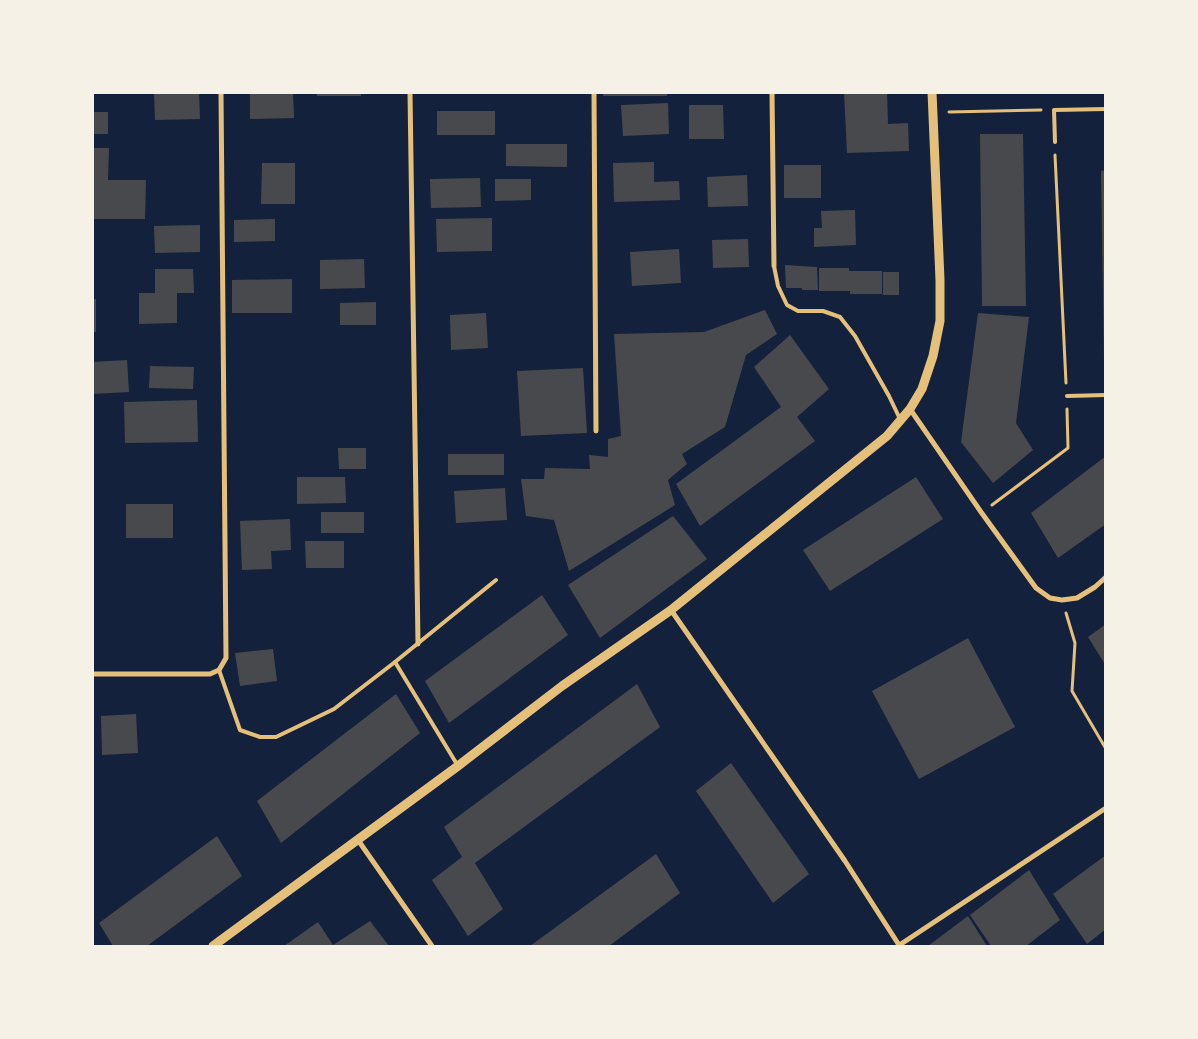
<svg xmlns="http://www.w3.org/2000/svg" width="1198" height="1039" font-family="'DejaVu Sans',sans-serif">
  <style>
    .building { fill: #48494c }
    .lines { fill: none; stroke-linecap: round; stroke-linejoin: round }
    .path { stroke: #e5c07b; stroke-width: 3 }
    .service { stroke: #e5c07b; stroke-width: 4 }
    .minor { stroke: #e5c07b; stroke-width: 5 }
    .tertiary { stroke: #e5c07b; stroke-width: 9 }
  </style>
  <rect width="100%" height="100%" fill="#14213d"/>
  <g class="building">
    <path d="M154,92H199L200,119L155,120Z"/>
    <path d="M250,92H293L294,118L250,119Z"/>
    <rect x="317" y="92" width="44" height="4"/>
    <rect x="603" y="92" width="64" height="4"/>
    <path d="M844,92H887L888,124L908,123L909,151L847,153Z"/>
    <path d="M668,103L669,134L623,136L621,105Z"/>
    <path d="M689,105H723L724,139H689Z"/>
    <rect x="437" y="111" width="58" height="24"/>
    <rect x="92" y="112" width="16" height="22"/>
    <path d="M980,134H1023L1026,306H982Z"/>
    <path d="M506,144H567V167L506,166Z"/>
    <path d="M92,148H109L108,180H146L145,219H92Z"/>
    <path d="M654,162V182L679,181L680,200L614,202L613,163Z"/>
    <path d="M262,163H295V204H261Z"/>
    <rect x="784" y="165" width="37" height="33"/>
    <path d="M1106,170V363H1104L1101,171Z"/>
    <path d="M747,175L748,206L708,207L707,177Z"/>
    <path d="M480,178L481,207L431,208L430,179Z"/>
    <path d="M495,179H531V200L495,201Z"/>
    <path d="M855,210L856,245L814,247V228H822L821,211Z"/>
    <path d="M492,218V251L437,252L436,219Z"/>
    <path d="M275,219V241L234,242V220Z"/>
    <path d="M200,225V252L155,253L154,226Z"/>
    <path d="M748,239L749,267L713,268L712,240Z"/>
    <path d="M679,249L681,283L632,286L630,252Z"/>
    <path d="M364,259L365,288L320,289V260Z"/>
    <path d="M785,265L817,267L818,290H802V288H786Z"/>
    <path d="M819,268H849V271H882V294H850V291H819Z"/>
    <path d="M155,269H193L194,293H177V323L139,324V293H155Z"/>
    <rect x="883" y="272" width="16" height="23"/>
    <path d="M292,279V313H232V280Z"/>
    <rect x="92" y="299" width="4" height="33"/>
    <path d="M376,302V325H340V303Z"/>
    <path d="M765,310L777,334L746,355L725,427L682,454L687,464L668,480L675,505L569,571L554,520L526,516L521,479H544L545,468L590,469L589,455L608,457V439L621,436L614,334L704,332Z"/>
    <path d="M486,313L488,348L451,350L450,315Z"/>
    <path d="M978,313L1029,317L1016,423L1033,450L993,483L961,442Z"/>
    <path d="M790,335L829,389L797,417L815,441L700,526L676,484L781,407L754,367Z"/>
    <path d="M127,360L129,392L92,394V362Z"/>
    <path d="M150,366L194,367L193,389L149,388Z"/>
    <path d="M583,368L587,433L521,436L517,371Z"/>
    <path d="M197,400L198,442L125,443L124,402Z"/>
    <path d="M338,448H366V469H339Z"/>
    <rect x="448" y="454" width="56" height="21"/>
    <path d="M1106,456V524L1058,558L1031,513Z"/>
    <path d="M297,477H345L346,503L297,504Z"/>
    <path d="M916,477L943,519L830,591L803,550Z"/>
    <path d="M505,488L507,520L456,523L454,491Z"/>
    <rect x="126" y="504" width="47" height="34"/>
    <rect x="321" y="512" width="43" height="21"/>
    <path d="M673,516L707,559L600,638L568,585Z"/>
    <path d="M290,519L291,550L271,551L272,569L242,570L240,521Z"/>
    <path d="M305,541H344V568H306Z"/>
    <path d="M542,595L568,635L449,723L425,681Z"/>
    <path d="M1106,624V666L1088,637Z"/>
    <path d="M968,638L1015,727L919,779L872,691Z"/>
    <path d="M273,649L277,681L240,686L235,653Z"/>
    <path d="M637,684L660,727L475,863L503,909L468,936L432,880L462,857L444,827Z"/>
    <path d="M396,694L420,733L281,843L257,801Z"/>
    <path d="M136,714L138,753L102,755L101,716Z"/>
    <path d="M731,763L809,874L773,903L696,791Z"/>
    <path d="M217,836L242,876L147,946H113L99,923Z"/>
    <path d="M656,854L680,893L609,946H530Z"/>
    <path d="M1106,855V929L1087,944L1053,894Z"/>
    <path d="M1029,870L1060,920L1026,946H991L970,915Z"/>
    <path d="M968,916L987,946H928Z"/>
    <path d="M370,921L389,946H284L318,922L333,945Z"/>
  </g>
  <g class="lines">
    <g class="path">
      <path d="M949,112L1041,110"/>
      <path d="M1055,155L1066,383"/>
      <path d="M992,505L1068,448L1067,409"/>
      <path d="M1066,613L1075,643L1072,691L1106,749"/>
    </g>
    <g class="service">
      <path d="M1055,142L1054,110L1106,109"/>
      <path d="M774,266L778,286L787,305L798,311H823L840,317L855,336L889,396L900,419"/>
      <path d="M1067,396L1106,395"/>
      <path d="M395,662L458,766"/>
      <path d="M219,670L240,730L260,737H276L334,709L395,662L496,580"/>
    </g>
    <g class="minor">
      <path d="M410,92L418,644"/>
      <path d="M594,92L596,431"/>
      <path d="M772,92L774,266"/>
      <path d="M910,409L981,512L1036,588L1050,598L1062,600L1077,598L1095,587L1106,577"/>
      <path d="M671,610L845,861L899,945"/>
      <path d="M92,674H210L219,670L226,658L221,92"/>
      <path d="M358,840L432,946"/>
      <path d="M898,946L1106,808"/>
    </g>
    <path class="tertiary" d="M213,946L458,766L562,686L671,610L887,436L910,409L922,389L933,356L940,321V280L932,92"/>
  </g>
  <rect width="1198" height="1039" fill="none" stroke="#f6f1e7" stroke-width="188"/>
</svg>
